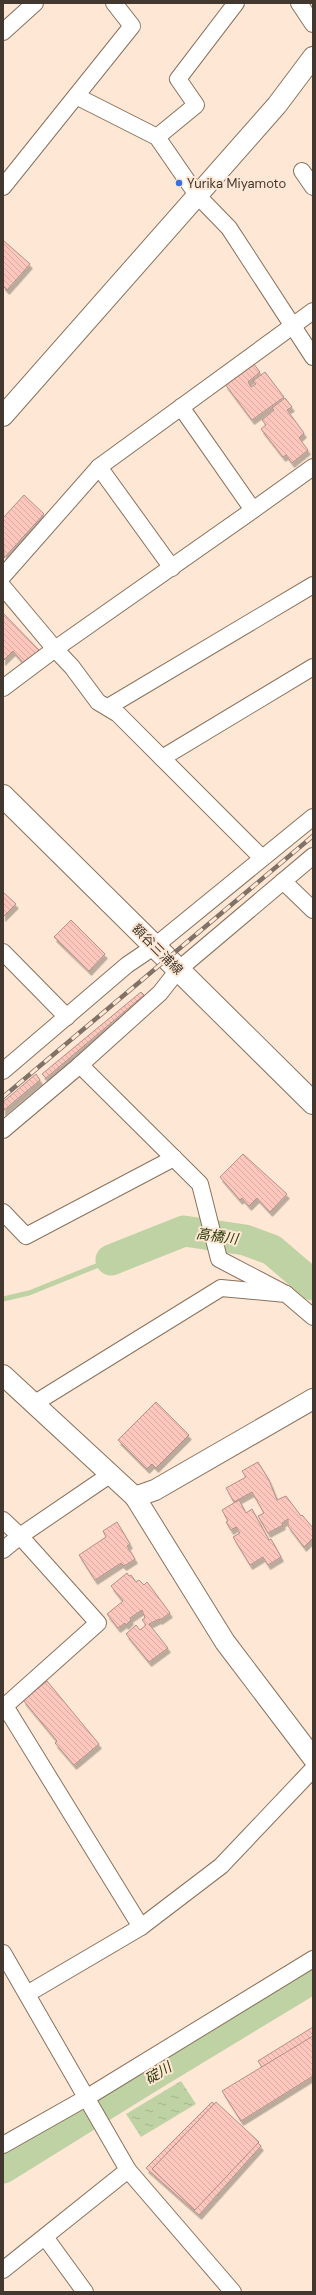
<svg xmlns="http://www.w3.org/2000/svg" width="316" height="2295" font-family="'DM Sans','Noto Sans JP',sans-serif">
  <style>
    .water { fill: url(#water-ripples) }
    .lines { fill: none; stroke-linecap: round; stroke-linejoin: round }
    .stream { stroke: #bfd2a4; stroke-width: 5 }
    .river { stroke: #bfd2a4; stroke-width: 31 }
    .building { fill: url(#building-back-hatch); stroke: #b29089; filter: url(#shadow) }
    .minor-casing { stroke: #8a725d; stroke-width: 18 }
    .tertiary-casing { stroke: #8a725d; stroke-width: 22 }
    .secondary-casing { stroke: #8a725d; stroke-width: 24 }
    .minor { stroke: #fff; stroke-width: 16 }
    .tertiary { stroke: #fff; stroke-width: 20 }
    .secondary { stroke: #fff; stroke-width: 22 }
    .rail-casing { stroke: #807266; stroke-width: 4.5 }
    .rail { stroke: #fee8d5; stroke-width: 3; stroke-dasharray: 9; stroke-linecap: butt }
    .poi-dot { fill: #3c6edf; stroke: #fee8d5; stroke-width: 1.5 }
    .labels { text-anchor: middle; stroke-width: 4; stroke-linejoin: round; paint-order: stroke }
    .poi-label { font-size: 13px; fill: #42382f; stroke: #fee8d5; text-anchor: start }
    .street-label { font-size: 13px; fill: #42382f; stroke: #fee8d5 }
    .water-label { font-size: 14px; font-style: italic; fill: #2b3c09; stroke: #fee8d5 }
  </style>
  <defs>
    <pattern id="water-ripples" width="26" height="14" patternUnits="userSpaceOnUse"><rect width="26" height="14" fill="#bfd2a4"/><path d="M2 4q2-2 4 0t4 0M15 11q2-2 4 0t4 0" fill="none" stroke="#a5b58e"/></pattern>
    <pattern id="building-back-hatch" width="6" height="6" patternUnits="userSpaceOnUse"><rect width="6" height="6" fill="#fec7bd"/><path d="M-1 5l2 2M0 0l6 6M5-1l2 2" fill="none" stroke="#dbaca3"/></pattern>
    <filter id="shadow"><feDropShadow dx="2.5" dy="4.5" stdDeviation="0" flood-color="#0004"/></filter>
  </defs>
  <rect width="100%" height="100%" fill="#fee8d5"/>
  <path class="water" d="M181,2081L196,2104L141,2137L126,2114Z"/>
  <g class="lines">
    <path class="stream" d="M3,1299L29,1293L111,1260"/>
    <g class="river">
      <path d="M111,1260L184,1231L245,1240L272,1250L313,1285"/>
      <path d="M3,2168L151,2076L313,1978"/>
    </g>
  </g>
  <g class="building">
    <path d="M3,240L30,264L7,290L3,286Z"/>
    <path d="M253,363L260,372L248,382L251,387L256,384L253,381L265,372L284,397L252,420L225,384Z"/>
    <path d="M285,398L292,407L287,410L304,433L299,438L308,450L292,463L286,455L283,457L261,429L266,425L262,420L274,410L272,408Z"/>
    <path d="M24,495L44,514L4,558L3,518Z"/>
    <path d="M3,613L39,650L25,665L13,651L3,661Z"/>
    <path d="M3,892L16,904L3,917Z"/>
    <path d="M71,920L105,954L89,971L54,937Z"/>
    <path d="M141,992L144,995L46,1078L42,1074Z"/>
    <path d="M36,1074L40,1080L3,1111V1102Z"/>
    <path d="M243,1154L287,1194L270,1212L257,1198L249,1206L242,1198L240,1200L220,1177Z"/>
    <path d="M156,1402L189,1435L156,1468L152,1464L147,1469L118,1440Z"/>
    <path d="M258,1462L269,1480L277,1500L286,1496L301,1516L302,1515L313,1528V1538L304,1547L288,1526V1519L282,1523L283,1525L268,1533L258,1516L264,1513L252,1492L234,1502L226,1488L246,1477L242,1471Z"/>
    <path d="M239,1500L246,1513L252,1509L269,1540L271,1539L281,1557L268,1565L263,1557L250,1565L233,1537L240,1533L236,1527L231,1530L226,1522L228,1521L222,1510Z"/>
    <path d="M117,1522L130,1544L127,1546L135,1559L124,1566L121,1563L95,1580L79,1555L106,1537L103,1531Z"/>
    <path d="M127,1573L129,1576L131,1575L136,1582L139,1580L144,1585L147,1582L170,1613L160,1620L159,1619L149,1624L168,1648L149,1662L126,1634L136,1625L140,1630L146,1625L142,1620L145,1618L142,1610L130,1618L131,1620L126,1625L125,1623L118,1628L107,1614L123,1601L111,1586Z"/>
    <path d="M47,1681L99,1744L74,1765L55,1743L57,1741L23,1700Z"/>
    <path d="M313,2027V2064L275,2088L258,2061Z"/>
    <path d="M313,2036V2076L241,2121L222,2091Z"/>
    <path d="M212,2102L261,2146L199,2215L146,2168Z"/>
    <path d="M216,2102L259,2142L195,2210L152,2169Z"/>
  </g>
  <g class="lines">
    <defs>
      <g id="minor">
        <path d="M299,3L313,24"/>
        <path d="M3,32L35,3"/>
        <path d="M76,96L157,137L197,195L229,228L313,357"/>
        <path d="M157,137L196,105L178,79L236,3"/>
        <path d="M302,171L313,187"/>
        <path d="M3,187L132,26L114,3"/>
        <path d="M181,407L253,510L313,467"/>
        <path d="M99,467L172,568"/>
        <path d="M3,576L99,467L313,311"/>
        <path d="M3,587L55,649L72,667L98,702L118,714L262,858"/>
        <path d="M3,688L55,649L253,510"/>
        <path d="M108,707L313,585"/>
        <path d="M162,758L313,667"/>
        <path d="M283,881L313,910"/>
        <path d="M3,952L67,1017"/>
        <path d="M80,1065L200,1184L219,1259L286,1294"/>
        <path d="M3,1071L127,965L155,946L313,817"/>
        <path d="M3,1130L80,1065L160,993L178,970L313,856"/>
        <path d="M3,1212L26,1236L174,1158"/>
        <path d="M35,1403L221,1288L286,1294L313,1317"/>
        <path d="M3,1520L20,1536L111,1474"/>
        <path d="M3,1550L20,1536L98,1623L5,1706L141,1927"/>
        <path d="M3,1953L128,2170L233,2292"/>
        <path d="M27,1994L141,1927L221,1866L313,1769"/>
        <path d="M3,2145L86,2098L313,1959"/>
        <path d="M45,2237L85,2292"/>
        <path d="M3,2270L128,2170"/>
      </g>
      <g id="tertiary">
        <path d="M3,416L277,105L313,57"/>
        <path d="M3,1375L135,1497L225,1642L313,1758"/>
        <path d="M135,1497L155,1490L313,1399"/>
      </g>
      <path id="secondary" d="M3,796L313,1103"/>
    </defs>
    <use href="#minor" class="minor-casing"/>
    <use href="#tertiary" class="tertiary-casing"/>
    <use href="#secondary" class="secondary-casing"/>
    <use href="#minor" class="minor"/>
    <use href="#tertiary" class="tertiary"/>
    <use href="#secondary" class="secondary"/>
    <defs>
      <path id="rail" d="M3,1097L313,836"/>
    </defs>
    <use href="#rail" class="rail-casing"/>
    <use href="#rail" class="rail"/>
  </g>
  <circle class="poi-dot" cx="179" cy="183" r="4"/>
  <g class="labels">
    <g class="poi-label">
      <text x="187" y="188">Yurika Miyamoto</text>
    </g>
    <g class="street-label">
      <text transform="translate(158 949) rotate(45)" y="5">額谷三浦線</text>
    </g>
    <g class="water-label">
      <text transform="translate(217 1236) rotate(8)" y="5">高橋川</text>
      <text transform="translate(158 2073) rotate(-31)" y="5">碇川</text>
    </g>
  </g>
  <rect width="316" height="2295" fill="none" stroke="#42382f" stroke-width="8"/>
</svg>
